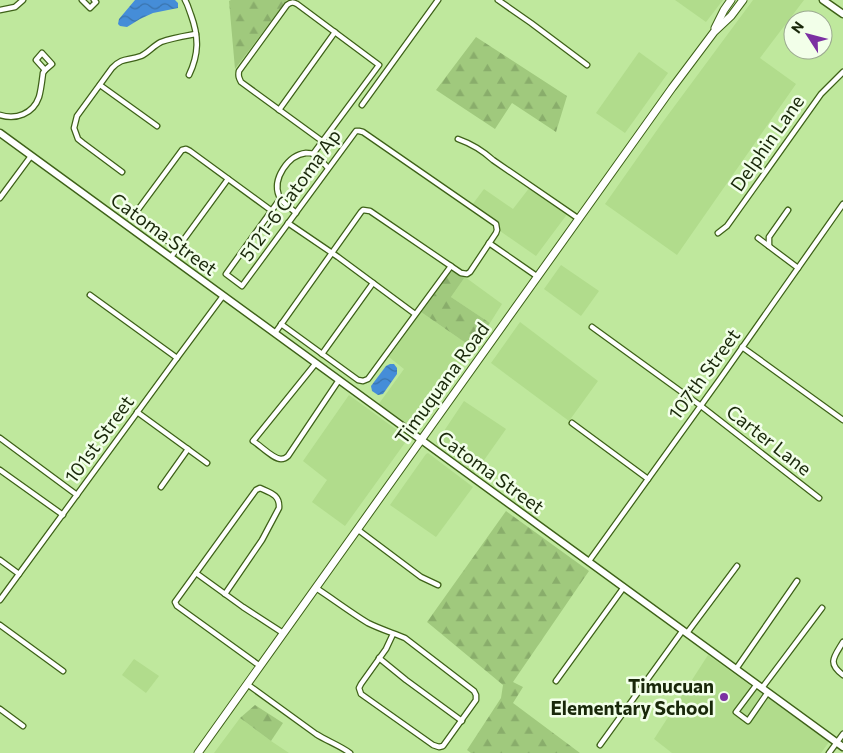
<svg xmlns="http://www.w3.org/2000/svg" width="843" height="753" font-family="Commissioner,sans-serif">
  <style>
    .built { fill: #b1dc8c }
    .forest { fill: url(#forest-firs) }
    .water { fill: url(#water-waves) }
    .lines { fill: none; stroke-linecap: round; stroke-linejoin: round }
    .street-casing { stroke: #3e6118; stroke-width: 7 }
    .secondary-casing { stroke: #3e6118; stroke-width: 9 }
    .primary-casing { stroke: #3e6118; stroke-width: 9 }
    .street { stroke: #fff; stroke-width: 4.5 }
    .secondary { stroke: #fff; stroke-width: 6 }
    .primary { stroke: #fff; stroke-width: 7 }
    .poi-dot { fill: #7b30a2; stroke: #f2ffe9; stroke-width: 2 }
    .labels { text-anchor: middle; stroke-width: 5; stroke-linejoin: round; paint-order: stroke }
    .street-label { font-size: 19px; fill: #19280a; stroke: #f2ffe9 }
    .poi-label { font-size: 19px; font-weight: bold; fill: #19280a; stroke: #f2ffe9; text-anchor: end }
  </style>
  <defs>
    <pattern id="forest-firs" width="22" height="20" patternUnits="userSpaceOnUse" patternTransform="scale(1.25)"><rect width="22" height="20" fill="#a0c97d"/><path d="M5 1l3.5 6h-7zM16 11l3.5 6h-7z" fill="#89ad6b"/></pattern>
    <pattern id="water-waves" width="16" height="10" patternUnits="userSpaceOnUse" patternTransform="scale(1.25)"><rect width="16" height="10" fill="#458dd8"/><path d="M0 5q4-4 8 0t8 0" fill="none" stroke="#3973ad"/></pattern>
  </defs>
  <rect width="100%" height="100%" fill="#bfe89d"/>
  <g class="built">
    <path d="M675,0H723L706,22Z"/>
    <path d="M753,0H804L760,58L796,84L677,255L605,204L662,123Z"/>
    <path d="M639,52L668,73L625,133L596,113Z"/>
    <path d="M530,187L568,213L536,256L500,231V225L472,205L484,189L513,209Z"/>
    <path d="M561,265L599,291L581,316L544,289Z"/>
    <path d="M465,277L502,304L490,323L451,297Z"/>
    <path d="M421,312L473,348L415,428H411L378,405L404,369L389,357Z"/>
    <path d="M520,322L598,381L569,421L491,363Z"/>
    <path d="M349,395L401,433L407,440L345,526L312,502L327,480L303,461Z"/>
    <path d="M464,401L506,429L475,473L436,443Z"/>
    <path d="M428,453L473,487L436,537L390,505L426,454Z"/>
    <path d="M708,655L829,742L821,753H672L654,739Z"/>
    <path d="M134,659L159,676L146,693L122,675Z"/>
    <path d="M240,718L271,741L289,753H214Z"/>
  </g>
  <g class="forest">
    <path d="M231,0H287L235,69L229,1Z"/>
    <path d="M476,37L567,96L556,132L512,103L495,129L436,90Z"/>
    <path d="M451,270L465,277L451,297L490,323L473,348L421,312Z"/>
    <path d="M506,511L589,571L513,682L523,687L513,703L580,753H471L467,750L501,698L503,685L427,622Z"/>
    <path d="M255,705L283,723L271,741L240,718Z"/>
  </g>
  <g class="water">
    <path d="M135,0H175L178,3V8L153,13L140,19L127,27L120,26L118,24L119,19Z"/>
    <path d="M390,364H394L397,368V374L383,394L378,395L372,391L371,386L386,366Z"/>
  </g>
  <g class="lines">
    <defs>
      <g id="street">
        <path d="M82,0L90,8L96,2L94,0"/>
        <path d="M185,0C188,5 189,10 191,15C199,37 199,54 189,75"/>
        <path d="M498,0L531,23L587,65"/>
        <path d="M0,10L15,7L23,0"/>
        <path d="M42,53L52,64L45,70L36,60Z"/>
        <path d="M100,85L157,126"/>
        <path d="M362,105L438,0"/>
        <path d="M279,110L335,32"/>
        <path d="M0,115C16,120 33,114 39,97C41,90 42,81 43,73L45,70"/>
        <path d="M458,139C472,144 482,150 493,160L579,219"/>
        <path d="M313,154L379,65L297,4C293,2 291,2 287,5L239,71C238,76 239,78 241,82L322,141"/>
        <path d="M122,172L83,143L78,139L74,128L77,116L112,68C123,57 127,61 141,56C148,53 153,46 161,42C172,38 185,36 196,34"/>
        <path d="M0,198L31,156"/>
        <path d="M296,213C291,208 280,201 279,196C272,179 288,155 306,153C307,153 312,153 313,154C319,157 324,164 328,168"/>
        <path d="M288,223L338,257L415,314"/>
        <path d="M718,233L727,226L821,94L843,72"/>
        <path d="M758,238L798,268"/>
        <path d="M489,243L538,277"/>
        <path d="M769,246V237L788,210"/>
        <path d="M177,248L139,220L136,216L137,211L182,150L186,149L190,151L272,211"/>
        <path d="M171,257L228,179"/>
        <path d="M90,295L177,358"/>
        <path d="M281,324L358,380L363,381L368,379L451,266"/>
        <path d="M592,327L701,406L819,498"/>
        <path d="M275,333L361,212L363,210L370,211L461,273L467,274L470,272L496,233L497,230L496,224L363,132L359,131H356L242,286L226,274L280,199"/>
        <path d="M742,347L843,420"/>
        <path d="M322,354L373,283"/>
        <path d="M316,363L253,441C260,445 273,459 281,459C284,459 286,458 288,456L339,380"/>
        <path d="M137,412L207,463"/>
        <path d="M572,423L648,479"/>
        <path d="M0,438L77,495"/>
        <path d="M0,470L63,515"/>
        <path d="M161,487L188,449"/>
        <path d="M357,529L421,577L438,585"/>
        <path d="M0,560L19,574"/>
        <path d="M589,561L720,379L843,204"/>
        <path d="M196,573L243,607L283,633"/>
        <path d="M316,588C333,599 350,612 368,623C380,629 393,633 405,638L474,691L476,695V700L443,746L439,747L433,745L361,694L359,688L361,684L386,649L393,634"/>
        <path d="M225,594L262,540L279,508C280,495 271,493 260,488L256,490L248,501L175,602L177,606L260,666"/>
        <path d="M0,600L177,358L223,296"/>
        <path d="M0,625L63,671"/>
        <path d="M687,633L737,566"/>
        <path d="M843,642C834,657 827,663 843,675"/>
        <path d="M379,658L406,680L462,721"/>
        <path d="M736,669L797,581"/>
        <path d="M556,681L624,587"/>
        <path d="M247,684L316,734C327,741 339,745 350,753"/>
        <path d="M757,684L736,712L748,721L768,692"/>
        <path d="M762,688L822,608"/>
        <path d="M0,709L23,726"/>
        <path d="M600,745L683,630"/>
        <path d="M829,753L843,734"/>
      </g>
      <g id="secondary">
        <path d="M823,0L843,14"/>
        <path d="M0,133L843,747"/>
      </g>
      <g id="primary">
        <path d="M715,28L724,10L731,0"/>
        <path d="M198,753L672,88L714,32L731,16L743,0"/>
      </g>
    </defs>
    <use href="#street" class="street-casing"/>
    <use href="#secondary" class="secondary-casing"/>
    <use href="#primary" class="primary-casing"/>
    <use href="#street" class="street"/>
    <use href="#secondary" class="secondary"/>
    <use href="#primary" class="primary"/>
  </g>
  <circle class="poi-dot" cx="724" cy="697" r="5"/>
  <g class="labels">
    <g class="street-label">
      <text transform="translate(767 143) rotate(-55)" y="7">Delphin Lane</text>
      <text transform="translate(290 195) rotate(-54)" y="7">5121-6 Catoma Ap</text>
      <text transform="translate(164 234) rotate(36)" y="7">Catoma Street</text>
      <text transform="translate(704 374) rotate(-54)" y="7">107th Street</text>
      <text transform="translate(442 383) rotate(-54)" y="7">Timuquana Road</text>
      <text transform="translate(99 439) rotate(-54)" y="7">101st Street</text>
      <text transform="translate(769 440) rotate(38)" y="7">Carter Lane</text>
      <text transform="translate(491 472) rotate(36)" y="7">Catoma Street</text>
    </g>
    <g class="poi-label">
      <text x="714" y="693">Timucuan<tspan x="714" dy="22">Elementary School</tspan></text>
    </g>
  </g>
  <g transform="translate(808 35) rotate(306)"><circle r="24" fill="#f2ffe9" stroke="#9ba990"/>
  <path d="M0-4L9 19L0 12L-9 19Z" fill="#7b30a2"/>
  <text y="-8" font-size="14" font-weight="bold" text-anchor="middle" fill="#19280a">N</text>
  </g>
</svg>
